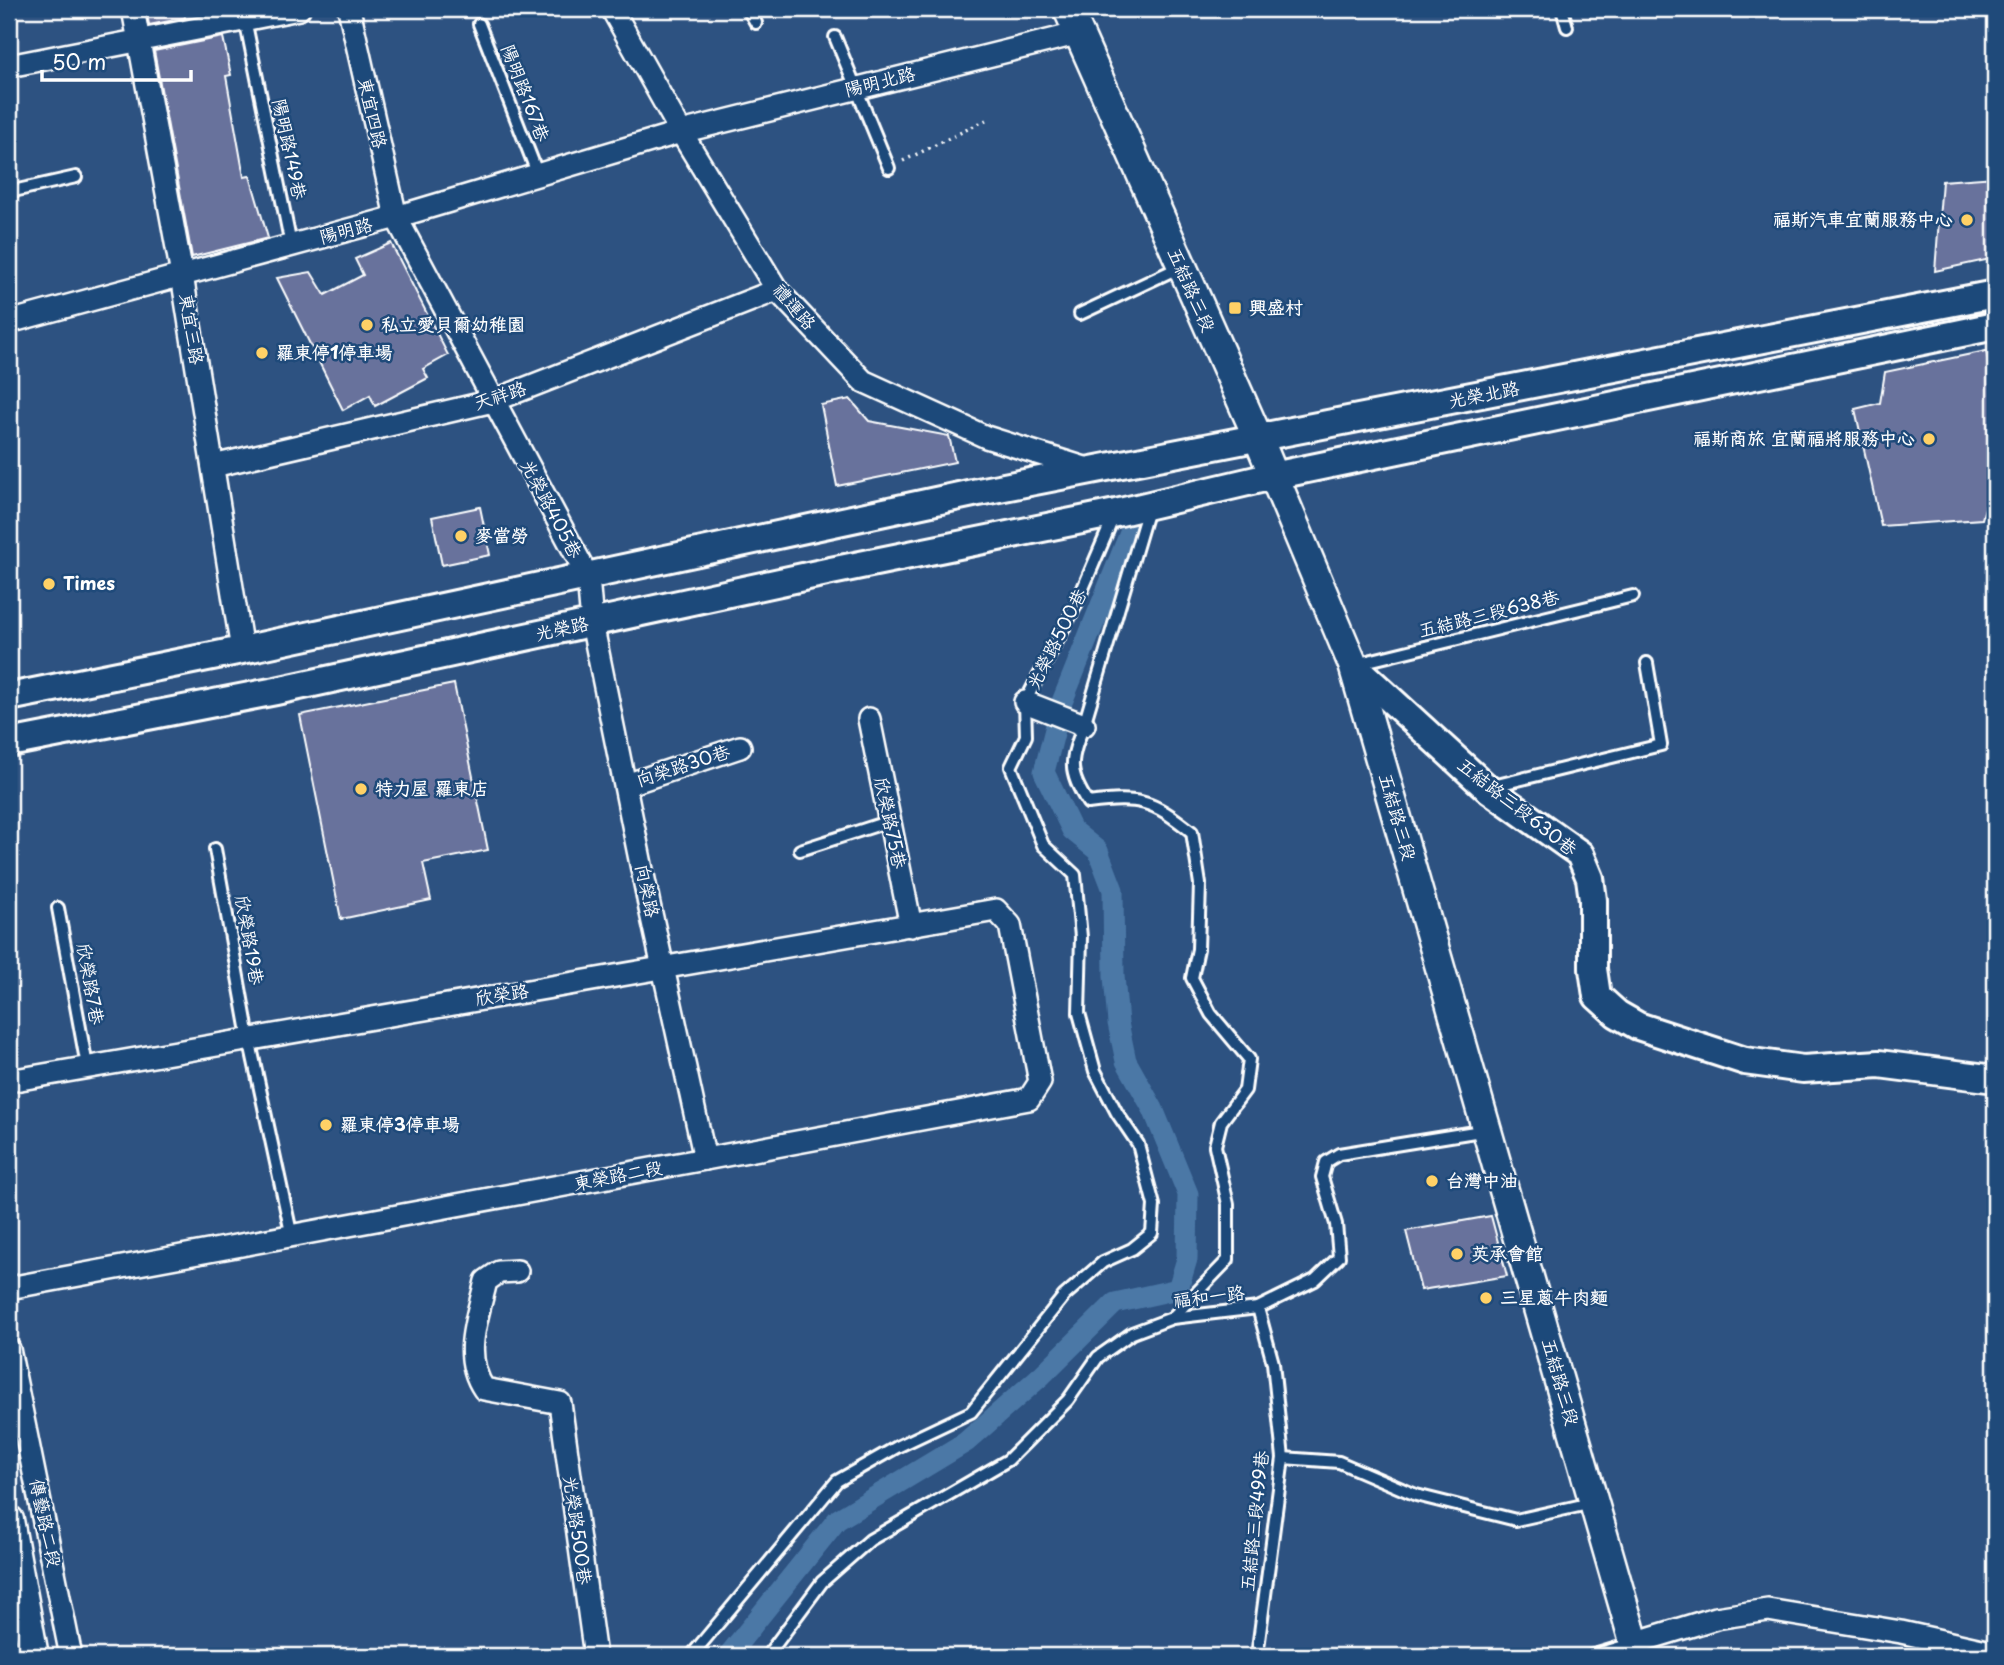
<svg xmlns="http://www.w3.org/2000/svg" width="2004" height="1665" font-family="'Playpen Sans','LXGW WenKai TC',sans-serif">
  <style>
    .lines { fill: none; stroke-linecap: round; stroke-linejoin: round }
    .canal { stroke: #4b78a6; stroke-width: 21 }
    .building { fill: #67729c; stroke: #fff; stroke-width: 2 }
    .service-casing { stroke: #fff; stroke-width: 16 }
    .minor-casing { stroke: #fff; stroke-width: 26 }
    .tertiary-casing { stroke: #fff; stroke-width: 32 }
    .secondary-casing { stroke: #fff; stroke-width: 33 }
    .path { stroke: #fff; stroke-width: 3.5; stroke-dasharray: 2 5; stroke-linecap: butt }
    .service { stroke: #1f4a7a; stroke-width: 10 }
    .minor { stroke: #1f4a7a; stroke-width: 21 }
    .tertiary { stroke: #1f4a7a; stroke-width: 26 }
    .secondary { stroke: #1f4a7a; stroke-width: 28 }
    .poi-dot { fill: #ffd166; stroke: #1f4a7a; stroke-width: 2.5 }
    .labels { text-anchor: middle; stroke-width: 5; stroke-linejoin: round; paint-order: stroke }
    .street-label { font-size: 18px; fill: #fff; stroke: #1f4a7a }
    .poi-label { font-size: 18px; font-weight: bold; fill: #fff; stroke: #1f4a7a; text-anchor: start }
  </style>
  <rect width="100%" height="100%" fill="#2d5281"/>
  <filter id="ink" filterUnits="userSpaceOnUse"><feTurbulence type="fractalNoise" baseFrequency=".0143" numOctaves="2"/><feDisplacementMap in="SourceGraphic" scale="14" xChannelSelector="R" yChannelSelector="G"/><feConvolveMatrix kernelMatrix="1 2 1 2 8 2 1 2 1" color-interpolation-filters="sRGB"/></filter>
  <g filter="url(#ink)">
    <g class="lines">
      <path class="canal" d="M728,1656L837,1520L966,1442L1042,1375L1115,1303L1178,1289L1187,1259L1188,1194L1153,1109L1126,1061L1118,1023L1114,976L1113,890L1098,851L1072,830L1044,772L1062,702L1132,528"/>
    </g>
    <g class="building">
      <path d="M146,9H184L185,18L149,25Z"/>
      <path d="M223,37L231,75L226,76L244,177L250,176L268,238L192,257L154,51Z"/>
      <path d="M1995,177V258L1935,271L1942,181Z"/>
      <path d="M391,243L448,355L423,369L428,378L375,406L370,395L343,410L277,278L311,272L325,295L363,275L355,259Z"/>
      <path d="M1986,351L1995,390V470L1982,519L1881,526L1855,409L1880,403L1885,372Z"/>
      <path d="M850,399L869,421L949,436L955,462L837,486L821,405Z"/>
      <path d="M480,507L490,555L442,565L432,517Z"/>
      <path d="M454,684L488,850L423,863L431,900L341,919L300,715Z"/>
      <path d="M1491,1216L1507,1276L1421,1290L1406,1231Z"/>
    </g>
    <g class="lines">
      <defs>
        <g id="service">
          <path d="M748,9L756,23"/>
          <path d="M1562,9L1567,27"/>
          <path d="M245,19L291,245"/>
          <path d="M479,24L538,175"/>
          <path d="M835,37L889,168"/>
          <path d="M9,192L76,177"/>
          <path d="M1080,314L1180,267"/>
          <path d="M1148,509L1084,725C1070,760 1067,771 1088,803C1140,797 1151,799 1192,832L1200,884L1198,949L1192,978L1211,1014L1249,1059L1245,1090L1221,1122L1215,1146L1228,1204V1260L1172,1318"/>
          <path d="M1356,664L1633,596"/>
          <path d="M1489,787L1661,745L1647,663"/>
          <path d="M215,849L249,1038L292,1237"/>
          <path d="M800,850L890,821"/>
          <path d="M58,908L87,1066"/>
          <path d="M1283,1458L1339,1462L1416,1495L1516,1520L1592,1503"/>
          <path d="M691,1656L837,1481L897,1447L971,1412L1064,1296L1103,1262L1132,1249L1152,1233L1154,1205L1138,1144L1117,1113L1095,1071L1079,1013L1081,937L1075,875L1043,845L1011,767L1026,736L1025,702L1075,607L1114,516"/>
          <path d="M767,1656L822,1582L870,1540L1008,1460L1068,1400L1098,1357L1132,1333L1172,1318L1258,1308L1315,1280L1339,1257L1336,1224L1322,1177L1326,1162L1339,1154L1487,1130"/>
          <path d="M1257,1656L1283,1458L1273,1363L1258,1308"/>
          <path d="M1591,1656L1634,1643"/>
        </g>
        <g id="minor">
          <path d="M133,9L182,275L242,650"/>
          <path d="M349,9L396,217L588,577L592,623L649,904L705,1159"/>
          <path d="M612,9L681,132L777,290L863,381L986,437L1091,470"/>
          <path d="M9,66L299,9"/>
          <path d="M9,322L396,217L681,132L1080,33"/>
          <path d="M213,466L493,401L777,290"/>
          <path d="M1025,702L1084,725"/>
          <path d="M869,719L911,926"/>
          <path d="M626,785L740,747"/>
          <path d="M9,1081L996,910L1010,925L1040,1082L1029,1099L9,1288"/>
          <path d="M517,1271L499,1272L486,1281C478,1317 461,1355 484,1389L560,1403L595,1656"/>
          <path d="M9,1349L71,1656"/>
          <path d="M1634,1643L1716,1618L1768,1610L1901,1632L1995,1653"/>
        </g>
        <g id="tertiary">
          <path d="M1353,665L1487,788L1580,854L1590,878L1593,900V969L1597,996L1617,1014L1638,1026L1745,1061L1803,1069L1879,1064L1995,1079"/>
          <path d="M9,697L242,650L973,493L1995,294"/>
          <path d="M9,743L276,691L831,571L1116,513L1273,476L1995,326"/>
        </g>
        <g id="secondary">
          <path d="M1068,9L1259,440L1353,665L1638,1656"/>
          <path d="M9,1520L34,1656"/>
        </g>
      </defs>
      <use href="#service" class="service-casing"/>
      <use href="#minor" class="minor-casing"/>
      <use href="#tertiary" class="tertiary-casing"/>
      <use href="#secondary" class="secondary-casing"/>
      <path class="path" d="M903,161L986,120"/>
      <use href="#service" class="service"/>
      <use href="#minor" class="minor"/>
      <use href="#tertiary" class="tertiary"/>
      <use href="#secondary" class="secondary"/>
    </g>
  </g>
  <g class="poi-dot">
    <circle cx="1967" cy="220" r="7"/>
    <rect x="1228" y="301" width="14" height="14" rx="3.5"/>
    <circle cx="367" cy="325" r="7"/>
    <circle cx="262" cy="353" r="7"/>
    <circle cx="1929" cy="439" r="7"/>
    <circle cx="461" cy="536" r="7"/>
    <circle cx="49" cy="584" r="7"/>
    <circle cx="361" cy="789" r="7"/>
    <circle cx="326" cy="1125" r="7"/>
    <circle cx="1432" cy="1181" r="7"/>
    <circle cx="1457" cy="1254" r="7"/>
    <circle cx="1486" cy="1298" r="7"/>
  </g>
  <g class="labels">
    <g class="street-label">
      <text transform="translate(880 82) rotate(-14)" y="6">陽明北路</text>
      <text transform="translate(525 93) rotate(69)" y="6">陽明路167巷</text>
      <text transform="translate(372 113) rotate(77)" y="6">東宜四路</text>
      <text transform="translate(289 149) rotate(78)" y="6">陽明路149巷</text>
      <text transform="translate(346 231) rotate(-15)" y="6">陽明路</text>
      <text transform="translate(1191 290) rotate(66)" y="6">五結路三段</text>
      <text transform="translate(794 307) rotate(49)" y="6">禮運路</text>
      <text transform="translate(191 329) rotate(81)" y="6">東宜三路</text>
      <text transform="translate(1484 395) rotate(-11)" y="6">光榮北路</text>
      <text transform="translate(500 396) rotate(-18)" y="6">天祥路</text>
      <text transform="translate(551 509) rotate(62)" y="6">光榮路405巷</text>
      <text transform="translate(1489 614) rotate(-14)" y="6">五結路三段638巷</text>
      <text transform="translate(562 629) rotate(-12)" y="6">光榮路</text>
      <text transform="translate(1057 639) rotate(-63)" y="6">光榮路500巷</text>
      <text transform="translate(683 766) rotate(-18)" y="6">向榮路30巷</text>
      <text transform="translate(1517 807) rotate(38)" y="6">五結路三段630巷</text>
      <text transform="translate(1397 817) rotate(74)" y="6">五結路三段</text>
      <text transform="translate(890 823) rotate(78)" y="6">欣榮路75巷</text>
      <text transform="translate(647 891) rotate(78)" y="6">向榮路</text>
      <text transform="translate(249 940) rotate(80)" y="6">欣榮路19巷</text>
      <text transform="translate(90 984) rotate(80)" y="6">欣榮路7巷</text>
      <text transform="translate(502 995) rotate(-9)" y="6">欣榮路</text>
      <text transform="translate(618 1176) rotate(-11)" y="6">東榮路二段</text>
      <text transform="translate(1209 1297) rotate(-7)" y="6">福和一路</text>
      <text transform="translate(1560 1382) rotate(74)" y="6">五結路三段</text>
      <text transform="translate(1255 1521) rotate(-84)" y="6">五結路三段499巷</text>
      <text transform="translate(45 1523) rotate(78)" y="6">傳藝路二段</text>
      <text transform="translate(577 1530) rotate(82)" y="6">光榮路500巷</text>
    </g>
    <g class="poi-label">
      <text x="1953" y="226" text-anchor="end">福斯汽車宜蘭服務中心</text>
      <text x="1249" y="314">興盛村</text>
      <text x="381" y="331">私立愛貝爾幼稚園</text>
      <text x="276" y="359">羅東停1停車場</text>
      <text x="1915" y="445" text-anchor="end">福斯商旅 宜蘭福將服務中心</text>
      <text x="475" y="542">麥當勞</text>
      <text x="63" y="590">Times</text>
      <text x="375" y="795">特力屋 羅東店</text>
      <text x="340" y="1131">羅東停3停車場</text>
      <text x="1446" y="1187">台灣中油</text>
      <text x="1471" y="1260">英承會館</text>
      <text x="1500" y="1304">三星蔥牛肉麵</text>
    </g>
  </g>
  <rect width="2004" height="1665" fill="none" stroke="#1f4a7a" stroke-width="35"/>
  <rect x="18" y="18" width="1969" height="1630" fill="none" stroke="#fff" stroke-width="2.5" filter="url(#ink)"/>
  <path d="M42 70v10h149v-10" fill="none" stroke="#ffffff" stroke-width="3.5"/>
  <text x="52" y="70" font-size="21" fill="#ffffff" stroke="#1f4a7a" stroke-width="5" paint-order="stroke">50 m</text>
</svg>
